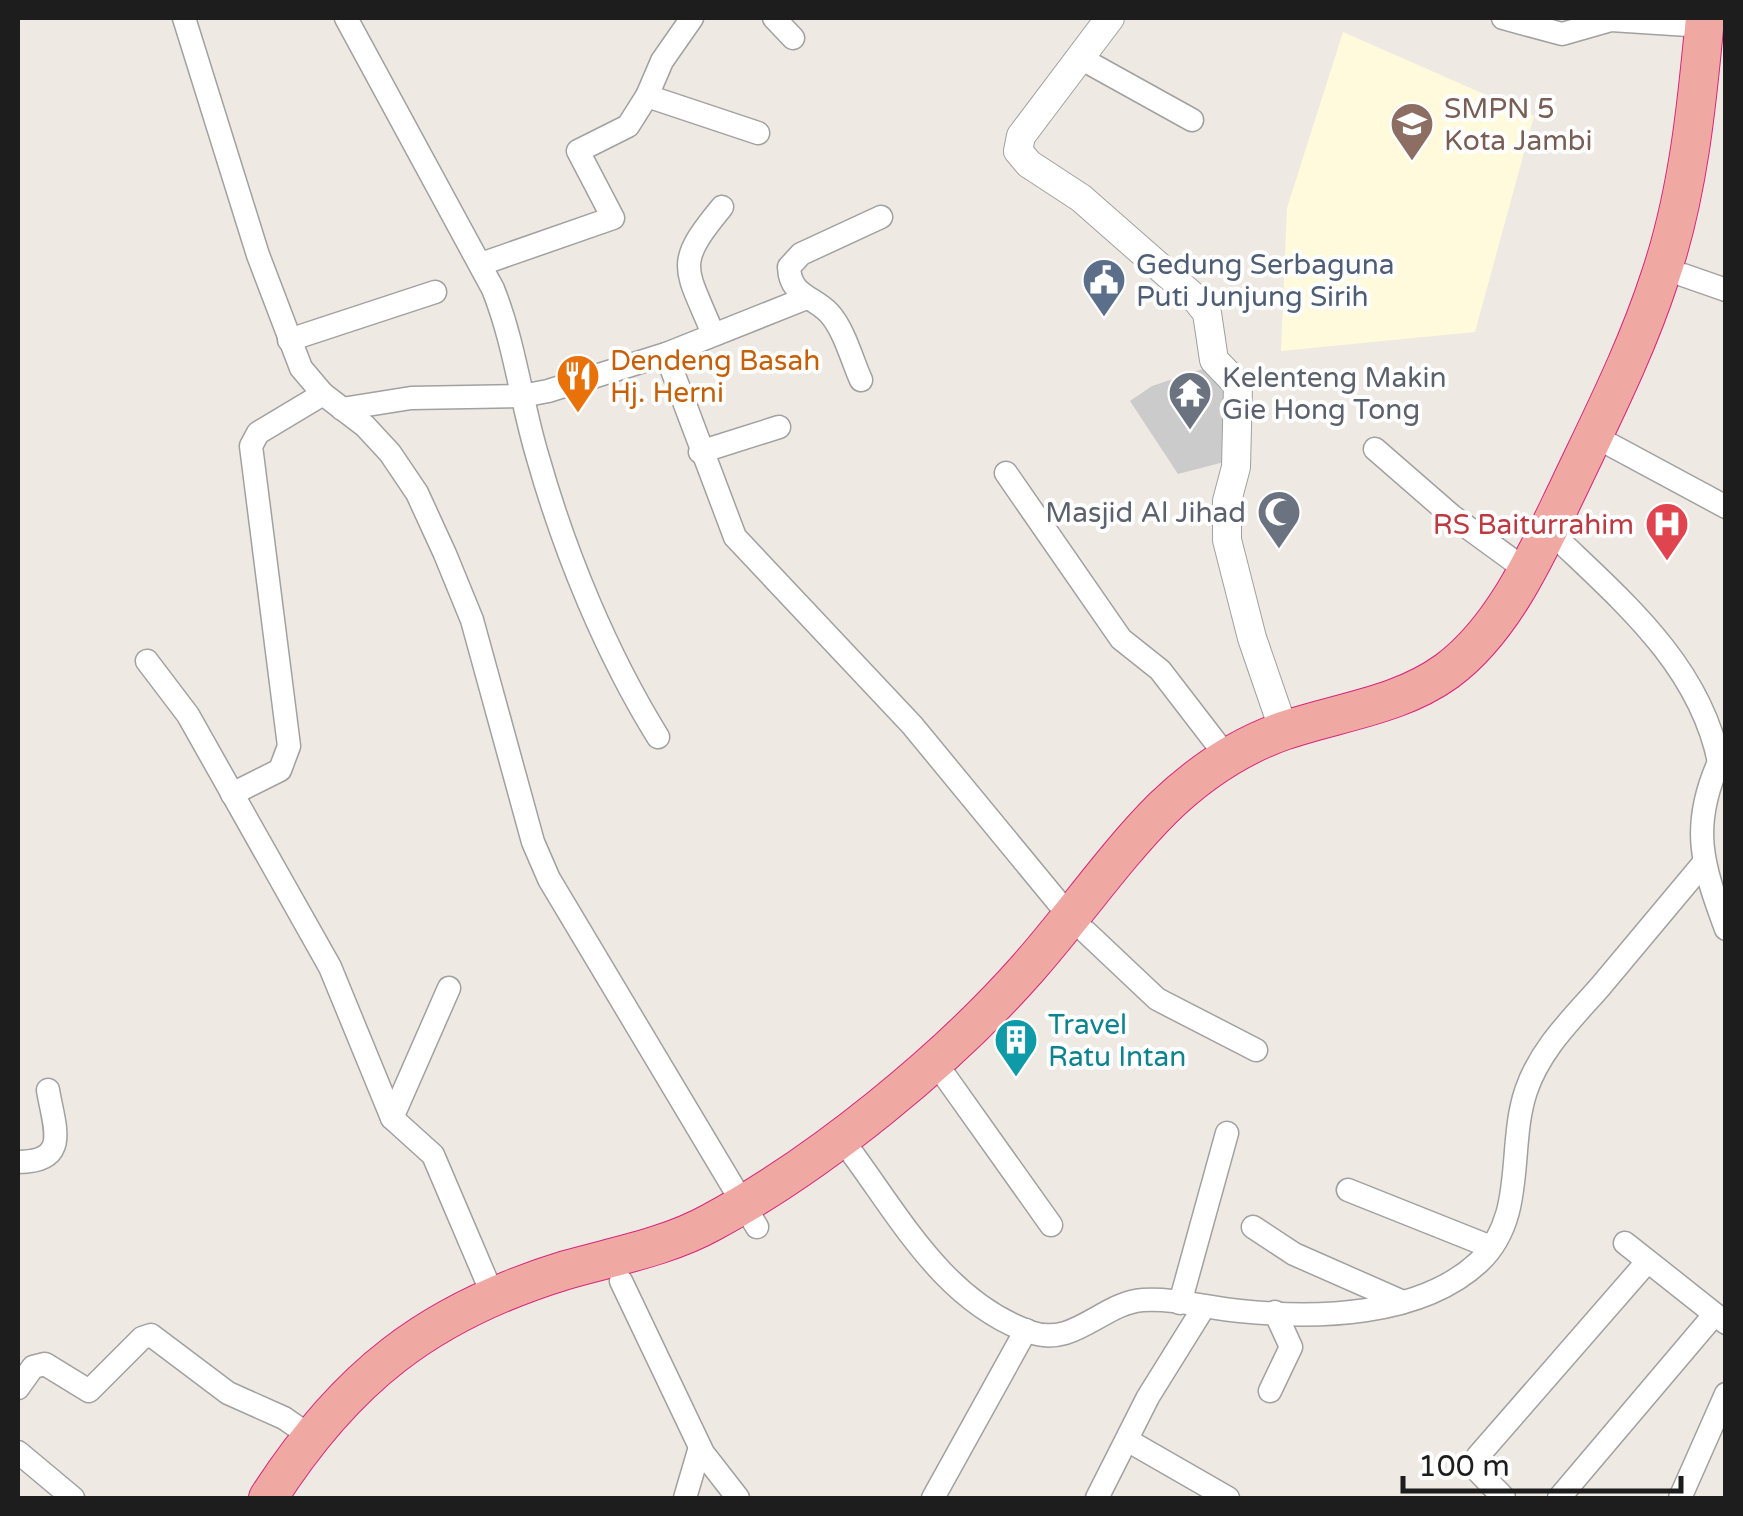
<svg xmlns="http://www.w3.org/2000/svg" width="1743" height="1516" viewBox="0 0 1743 1516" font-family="'Varela Round',sans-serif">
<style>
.education{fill:#fffadc}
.religious{fill:#cbcbcb}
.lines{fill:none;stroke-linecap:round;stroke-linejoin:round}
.minor-casing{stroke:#a1a1a1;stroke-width:25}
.tertiary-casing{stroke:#a1a1a1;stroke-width:30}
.trunk-casing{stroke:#d8257c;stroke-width:40}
.minor{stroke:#fff;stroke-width:22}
.tertiary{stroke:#fff;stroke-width:28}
.trunk{stroke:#f0a8a2;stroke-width:38}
.labels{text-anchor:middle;stroke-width:8;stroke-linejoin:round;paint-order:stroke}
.education-label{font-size:28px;fill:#785e54;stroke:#fff;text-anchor:start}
.service-label{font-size:28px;fill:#4e5e75;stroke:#fff;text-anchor:start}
.food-label{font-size:28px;fill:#c56008;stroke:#fff;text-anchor:start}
.worship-label{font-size:28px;fill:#5b616d;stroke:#fff;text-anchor:start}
.health-label{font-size:28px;fill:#be3a42;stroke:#fff;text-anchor:end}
.culture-label{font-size:28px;fill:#0d838f;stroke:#fff;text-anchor:start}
</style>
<rect width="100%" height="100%" fill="#eee9e3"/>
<polygon class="education" points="1343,32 1534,116 1475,332 1281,351 1287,208"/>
<polygon class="religious" points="1209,367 1224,376 1228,461 1178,474 1130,401 1152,386"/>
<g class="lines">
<defs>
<g id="minor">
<polyline points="184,18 258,255 301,368 323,394 365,426 390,453 417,493 445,554 472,620 533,842 549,879 757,1227"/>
<path d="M346 18 493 289C515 344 521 402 538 458 565 553 606 653 658 737"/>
<polyline points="774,18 793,38"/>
<polyline points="1503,18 1562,34 1611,20 1704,26"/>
<polyline points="1082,59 1192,120"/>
<polyline points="647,96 662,61 692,18"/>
<polyline points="481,264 613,218 578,151 628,126 647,96 758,133"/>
<polyline points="1683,275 1726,290"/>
<path d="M713 334C686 267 673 266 722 207"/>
<polyline points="289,340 435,292"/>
<polyline points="666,354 735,537 912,725 1071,918"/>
<path d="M861 380C852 360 844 329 829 313 813 296 790 296 789 267L801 254 881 217"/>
<polyline points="342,409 411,398 522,396 548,391 666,354 804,299"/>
<polyline points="1609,444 1726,507"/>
<polyline points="1375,449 1452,516 1526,570"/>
<polyline points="700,452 779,427"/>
<polyline points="1006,473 1121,639 1160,670 1227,757"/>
<path d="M1561 542C1627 605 1700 668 1719 762L1726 768"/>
<polyline points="147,661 188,715 330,967 392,1118 433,1155 494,1298"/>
<path d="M1719 762C1690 827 1702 864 1726 929"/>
<polyline points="232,794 280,770 289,746 251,446 258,433 323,394"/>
<polyline points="1086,932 1157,999 1256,1050"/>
<polyline points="945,1076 1051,1225"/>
<polyline points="392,1118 449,988"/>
<path d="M852 1153C902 1221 946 1302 1030 1332 1074 1348 1102 1303 1143 1300 1175 1298 1208 1308 1240 1311 1316 1319 1420 1317 1479 1262 1527 1217 1507 1147 1526 1091 1540 1049 1572 1019 1600 987 1634 946 1668 906 1702 865"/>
<path d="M18 1162C71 1162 54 1127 48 1090"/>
<polyline points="1348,1190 1491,1247"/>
<polyline points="1253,1227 1294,1254 1403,1302"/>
<polyline points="1625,1243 1726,1323"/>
<polyline points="621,1281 703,1453 738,1498"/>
<polyline points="1180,1303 1227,1133"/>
<polyline points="18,1388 33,1367 45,1364 89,1391 142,1338 151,1335 228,1393 284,1418 310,1436"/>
<polyline points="1270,1391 1291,1347 1275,1312"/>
<polyline points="1127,1440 1228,1498"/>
<polyline points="18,1452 73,1498"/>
<polyline points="685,1498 700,1447"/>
<polyline points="933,1498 1026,1330"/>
<polyline points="1097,1498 1148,1397 1204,1307"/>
<polyline points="1504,1498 1473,1466 1478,1456 1647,1262"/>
<polyline points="1559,1498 1714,1315"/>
<polyline points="1680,1498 1726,1394"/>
</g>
<polyline id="tertiary" points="1110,18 1021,136 1018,151 1029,164 1081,198 1196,299 1207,313 1214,360 1238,385 1236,467 1227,501 1227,540 1252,638 1284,731"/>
<path id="trunk" d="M268 1498C345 1378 428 1312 566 1270 615 1256 667 1247 712 1222 821 1163 946 1061 1028 968 1074 916 1114 857 1163 808 1197 775 1238 747 1283 731 1338 712 1399 706 1447 671 1504 629 1538 551 1568 489 1601 419 1636 351 1660 277 1688 195 1697 104 1705 18"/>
</defs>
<use href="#minor" class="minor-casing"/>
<use href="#tertiary" class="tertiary-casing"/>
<use href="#trunk" class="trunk-casing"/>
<use href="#minor" class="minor"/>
<use href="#tertiary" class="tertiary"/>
<use href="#trunk" class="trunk"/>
</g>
<defs>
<symbol id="school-pin" viewBox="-11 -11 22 30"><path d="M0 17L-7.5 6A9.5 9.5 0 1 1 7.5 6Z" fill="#8d6e63" stroke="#fff"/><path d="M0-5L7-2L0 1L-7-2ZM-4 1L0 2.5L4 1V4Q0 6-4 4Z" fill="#fff"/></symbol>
<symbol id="civic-pin" viewBox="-11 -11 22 30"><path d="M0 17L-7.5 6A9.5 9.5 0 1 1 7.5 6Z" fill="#5c6f8a" stroke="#fff"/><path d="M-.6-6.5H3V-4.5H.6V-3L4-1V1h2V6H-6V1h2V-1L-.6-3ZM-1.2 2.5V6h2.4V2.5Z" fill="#fff"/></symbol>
<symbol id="restaurant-pin" viewBox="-11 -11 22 30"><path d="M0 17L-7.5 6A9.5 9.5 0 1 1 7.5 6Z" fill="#e8710a" stroke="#fff"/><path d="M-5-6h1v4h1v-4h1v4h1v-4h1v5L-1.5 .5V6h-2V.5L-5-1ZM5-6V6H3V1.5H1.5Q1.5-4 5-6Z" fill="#fff"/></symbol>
<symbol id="temple-pin" viewBox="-11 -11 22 30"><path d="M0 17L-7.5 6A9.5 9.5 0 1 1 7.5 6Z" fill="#6b7280" stroke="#fff"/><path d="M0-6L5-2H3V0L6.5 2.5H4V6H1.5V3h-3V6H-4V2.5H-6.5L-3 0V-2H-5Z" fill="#fff"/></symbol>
<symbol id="mosque-pin" viewBox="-11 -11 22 30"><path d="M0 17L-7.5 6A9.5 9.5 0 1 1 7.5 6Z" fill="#6b7280" stroke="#fff"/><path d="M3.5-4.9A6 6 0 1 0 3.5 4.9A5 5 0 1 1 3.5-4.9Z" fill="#fff"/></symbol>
<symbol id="hospital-pin" viewBox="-11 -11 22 30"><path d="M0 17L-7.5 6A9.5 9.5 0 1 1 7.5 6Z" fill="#e0444e" stroke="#fff"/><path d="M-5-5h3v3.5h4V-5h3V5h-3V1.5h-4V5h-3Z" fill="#fff"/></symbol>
<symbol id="building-pin" viewBox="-11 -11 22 30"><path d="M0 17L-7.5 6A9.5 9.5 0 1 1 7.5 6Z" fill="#0f9aa8" stroke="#fff"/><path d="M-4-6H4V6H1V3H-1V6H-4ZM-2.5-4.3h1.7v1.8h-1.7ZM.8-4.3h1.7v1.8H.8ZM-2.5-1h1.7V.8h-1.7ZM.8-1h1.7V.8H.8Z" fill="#fff"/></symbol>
</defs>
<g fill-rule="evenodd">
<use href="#school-pin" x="1387" y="99" width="50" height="68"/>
<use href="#civic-pin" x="1079" y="255" width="50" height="68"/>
<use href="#restaurant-pin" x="553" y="351" width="50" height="68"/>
<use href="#temple-pin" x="1165" y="368" width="50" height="68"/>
<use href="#mosque-pin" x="1254" y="487" width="50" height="68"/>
<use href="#hospital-pin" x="1642" y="499" width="50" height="68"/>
<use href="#building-pin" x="991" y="1015" width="50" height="68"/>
</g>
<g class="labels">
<g class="education-label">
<text x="1444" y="118">SMPN 5<tspan x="1444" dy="32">Kota Jambi</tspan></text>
</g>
<g class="service-label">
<text x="1136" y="274">Gedung Serbaguna<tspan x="1136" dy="32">Puti Junjung Sirih</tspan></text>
</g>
<g class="food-label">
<text x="610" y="370">Dendeng Basah<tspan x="610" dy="32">Hj. Herni</tspan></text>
</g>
<g class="worship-label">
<text x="1222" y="387">Kelenteng Makin<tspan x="1222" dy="32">Gie Hong Tong</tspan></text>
<text x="1246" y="522" text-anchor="end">Masjid Al Jihad</text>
</g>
<g class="health-label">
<text x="1634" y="534">RS Baiturrahim</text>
</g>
<g class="culture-label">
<text x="1048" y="1034">Travel<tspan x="1048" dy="32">Ratu Intan</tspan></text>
</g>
</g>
<rect width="1743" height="1516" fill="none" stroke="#1d1d1d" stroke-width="40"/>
<path d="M1403 1476v15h278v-15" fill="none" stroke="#1d1d1d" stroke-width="5"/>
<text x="1418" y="1476" font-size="30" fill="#1d1d1d" stroke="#ffffff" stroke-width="8" paint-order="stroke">100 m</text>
</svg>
